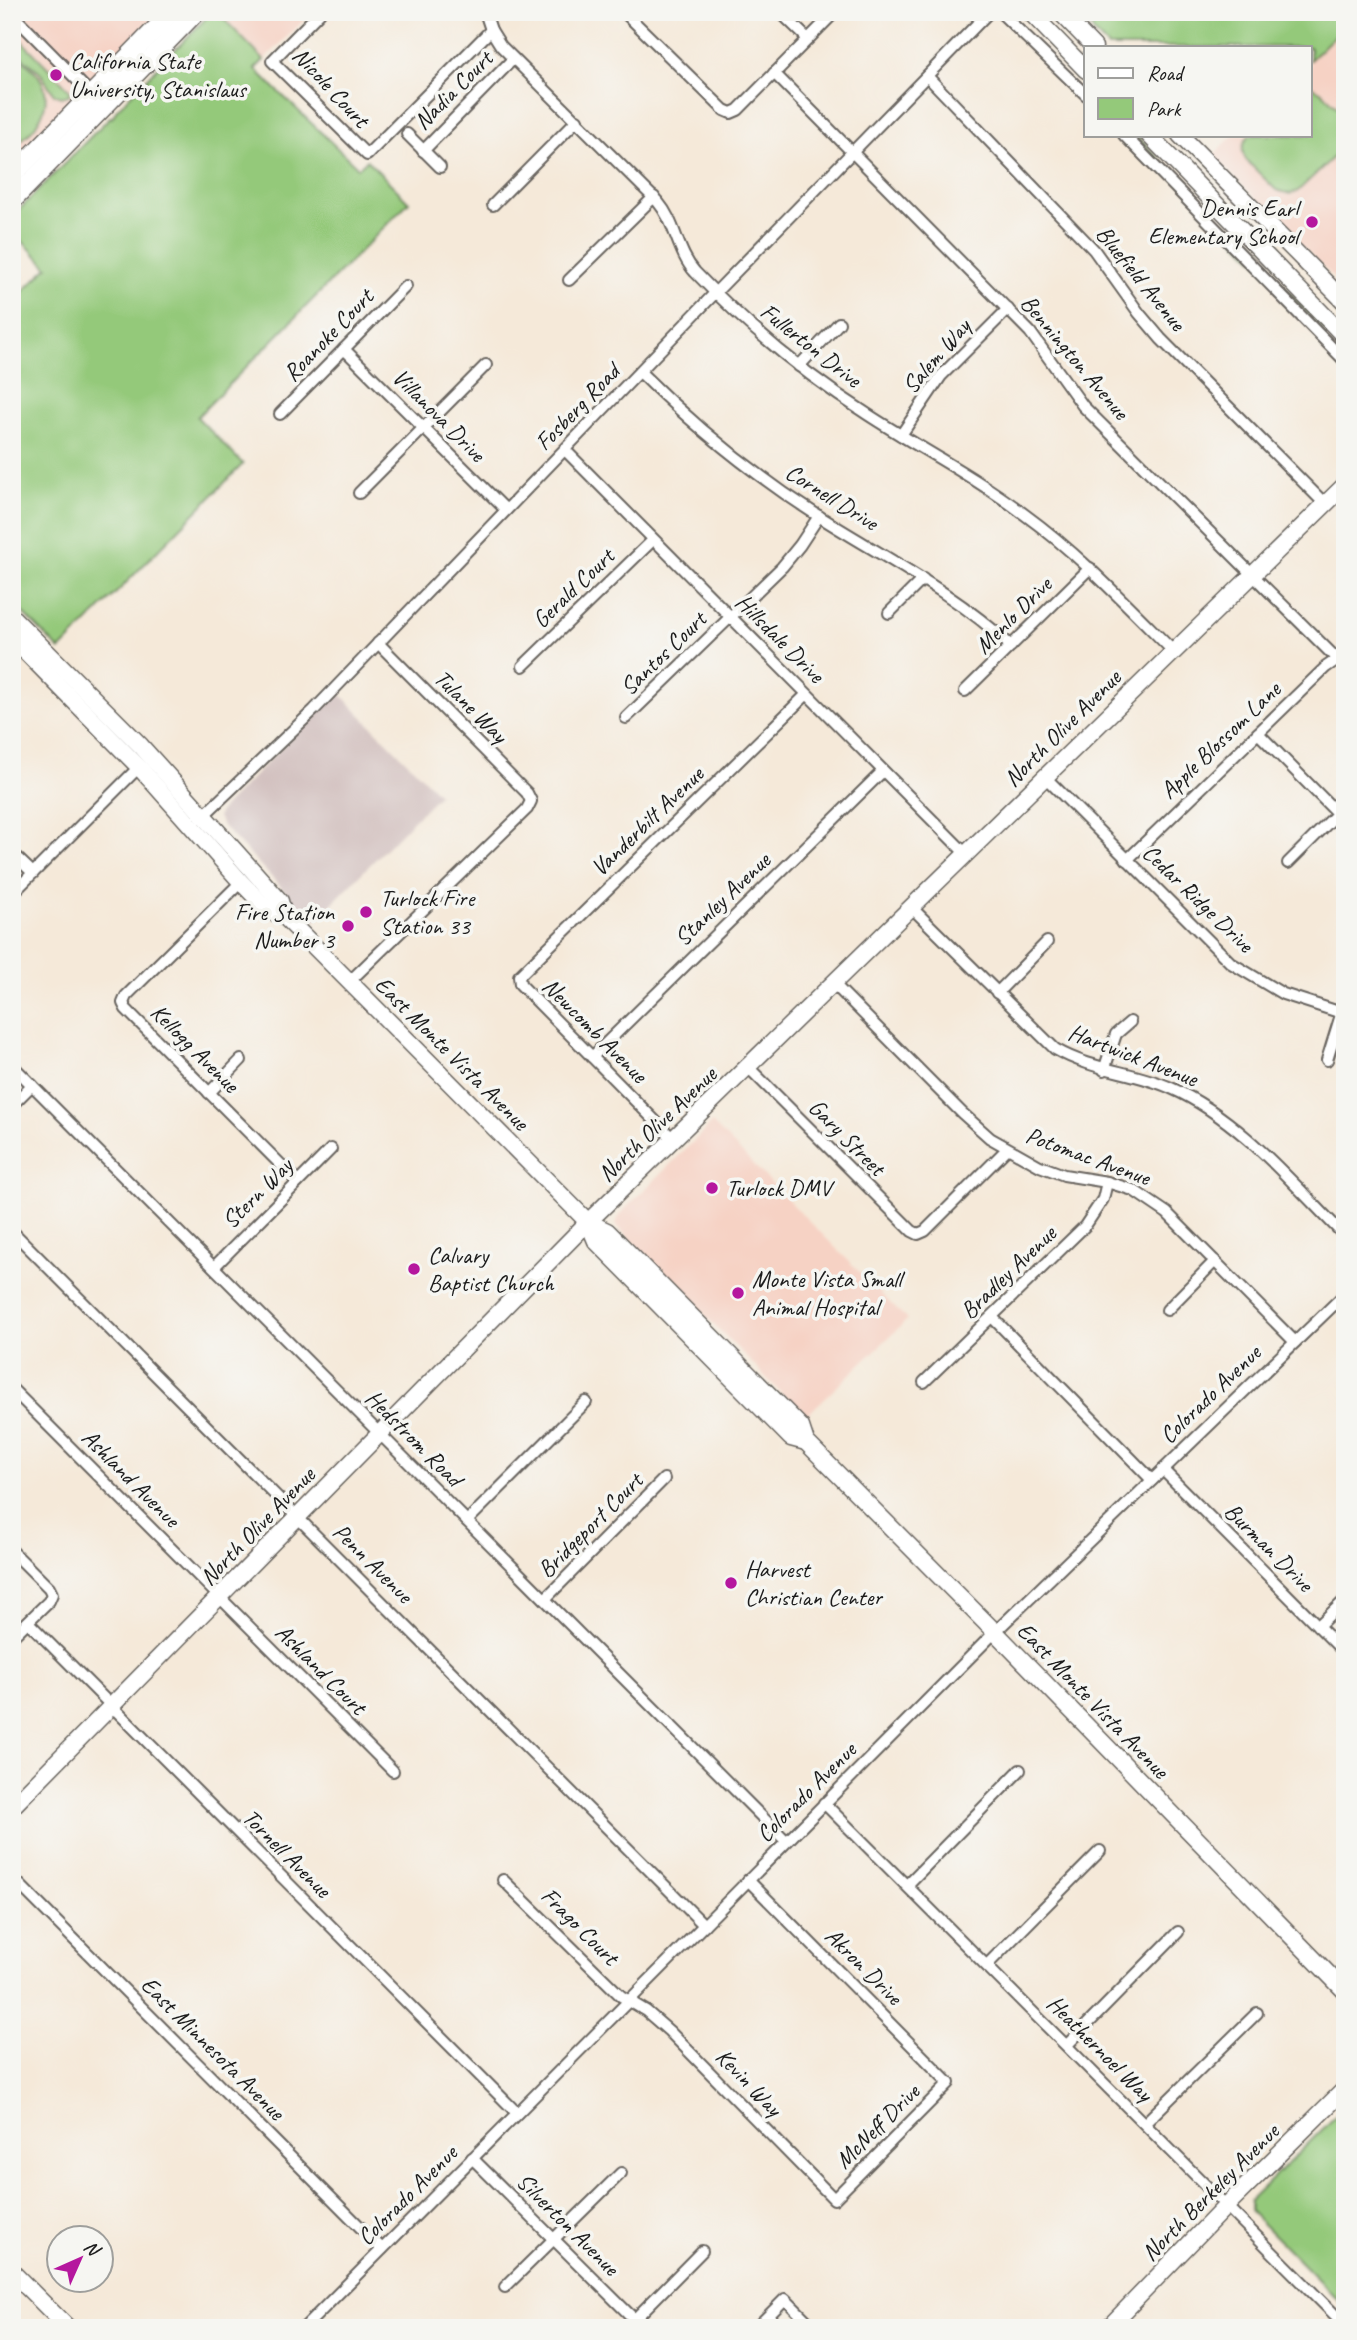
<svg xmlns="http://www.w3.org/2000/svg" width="1357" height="2340" viewBox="0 0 1357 2340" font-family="Caveat,sans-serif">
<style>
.built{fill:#f6d2c4}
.industrial{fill:#d1bfbe}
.green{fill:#94c97a;stroke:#58724b;stroke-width:2}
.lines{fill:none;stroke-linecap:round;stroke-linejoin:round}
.street-casing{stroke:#68645e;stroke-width:14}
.secondary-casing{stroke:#68645e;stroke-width:19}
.primary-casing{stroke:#68645e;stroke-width:21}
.street{stroke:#fff;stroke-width:10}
.secondary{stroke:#fff;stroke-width:16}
.primary{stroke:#fff;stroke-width:18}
.poi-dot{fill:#b5179e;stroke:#f6f6f2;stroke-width:2.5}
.labels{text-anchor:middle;stroke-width:7;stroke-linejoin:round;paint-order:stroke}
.poi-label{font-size:24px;fill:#1c1c1c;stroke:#f6f6f2;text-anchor:start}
.street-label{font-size:24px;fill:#1c1c1c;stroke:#f6f6f2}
</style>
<rect width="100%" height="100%" fill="#f6f6f2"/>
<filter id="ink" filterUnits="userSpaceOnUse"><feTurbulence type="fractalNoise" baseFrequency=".0143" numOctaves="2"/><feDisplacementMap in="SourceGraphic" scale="14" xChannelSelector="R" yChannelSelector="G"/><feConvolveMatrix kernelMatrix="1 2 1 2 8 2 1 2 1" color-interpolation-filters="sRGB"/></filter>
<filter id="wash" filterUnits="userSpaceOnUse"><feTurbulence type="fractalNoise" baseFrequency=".00686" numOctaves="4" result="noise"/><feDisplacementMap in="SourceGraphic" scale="28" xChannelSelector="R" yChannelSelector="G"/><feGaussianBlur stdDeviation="1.57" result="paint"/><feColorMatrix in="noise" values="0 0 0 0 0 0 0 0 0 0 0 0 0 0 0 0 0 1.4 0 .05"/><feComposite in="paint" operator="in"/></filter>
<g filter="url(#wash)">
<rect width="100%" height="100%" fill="#f5e9d9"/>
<g class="built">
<polygon points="12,12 160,12 12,164"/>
<polygon points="217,12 312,12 264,60"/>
<polygon points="1345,26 1345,289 1213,155 1234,135 1310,135 1310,60"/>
<polygon points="712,1123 907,1320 805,1417 616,1225 619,1215"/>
</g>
<polygon class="industrial" points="337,691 439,794 314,922 221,824 218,816 221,810"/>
<g class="green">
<polygon points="212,12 217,12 264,60 255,69 358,168 367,160 409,202 197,417 243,464 60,650 12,602 12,302 48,267 12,231 12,217 110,117 112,118 117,109"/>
<polygon points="1082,12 1345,12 1345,26 1310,60 1310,47 1108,47 1094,33"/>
<polygon points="12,31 70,90 69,95 61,97 54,94 39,71 12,49"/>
<path d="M12 52C21 60 34 67 40 78 56 104 35 134 12 146Z"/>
<path d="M1310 86 1321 91 1345 115V146L1298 191 1290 194 1276 190 1246 160C1240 151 1243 142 1250 135H1310Z"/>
<polygon points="1133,135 1136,135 1345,348 1345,352"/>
<polygon points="1345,2107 1345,2307 1250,2211 1250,2201"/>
</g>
</g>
<g filter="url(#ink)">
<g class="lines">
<defs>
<g id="street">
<polyline points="320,12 272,61 367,155 491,30"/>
<path d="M485 12 491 30 501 46 658 202C676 223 677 252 695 272 747 326 804 374 867 414 919 448 974 476 1024 514 1079 554 1125 603 1173 651"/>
<polyline points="624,12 724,110 731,113 738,110 835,12"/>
<polyline points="780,12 808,39"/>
<polyline points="1000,12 1086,95"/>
<polyline points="12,14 94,97"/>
<polyline points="774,73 1030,332 1083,406 1345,667"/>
<polyline points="927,76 1094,250 1139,313 1161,339 1325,504"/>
<polyline points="407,134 440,167"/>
<polyline points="1124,135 1345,361"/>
<polyline points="423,151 513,59"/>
<polyline points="493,205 577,120"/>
<polyline points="569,280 654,197"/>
<polyline points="344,349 506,510"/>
<polyline points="799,366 839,323"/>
<path d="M640 372C694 426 753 474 817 515 883 557 954 592 1011 646"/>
<polyline points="280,414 406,286"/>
<polyline points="901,435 941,376 1008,309"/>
<polyline points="565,450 966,854"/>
<polyline points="359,493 486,365"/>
<polyline points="889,613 923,579"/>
<polyline points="523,666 653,540"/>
<polyline points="965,691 1090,568"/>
<polyline points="626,718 782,567 800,545 819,516"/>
<polyline points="1258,733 1345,821"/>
<polyline points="1045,777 1231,963 1283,994 1345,1014"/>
<polyline points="201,818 314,710 716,292 989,12"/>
<polyline points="12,853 33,873"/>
<polyline points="1127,860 1326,667 1345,654"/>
<polyline points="1288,863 1338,813"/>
<polyline points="241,882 126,996 123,1003 126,1009 298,1182"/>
<polyline points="12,894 139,767"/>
<path d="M912 908 1055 1049C1093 1071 1133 1071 1171 1088 1239 1118 1293 1184 1345 1236"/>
<polyline points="349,982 527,809 531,801 527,793 378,643"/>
<polyline points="834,984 962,1113 990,1138 1040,1166 1064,1175 1107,1182 1133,1190 1167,1213 1295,1342"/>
<polyline points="997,993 1047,942"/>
<polyline points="592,1057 883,771"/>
<polyline points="1327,1060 1345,1002"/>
<polyline points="12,1065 786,1841"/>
<polyline points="748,1067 912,1231 918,1234 925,1231 1007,1149"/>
<polyline points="1104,1070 1116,1034 1130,1022"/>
<polyline points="209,1093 241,1060"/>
<polyline points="12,1105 32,1085"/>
<polyline points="674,1140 520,984 519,976 806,695"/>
<polyline points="12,1231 704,1925"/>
<polyline points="214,1267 331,1149"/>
<polyline points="1167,1310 1215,1261"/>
<polyline points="992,1317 1152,1480"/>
<polyline points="924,1382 1085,1226 1103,1199 1107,1182"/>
<polyline points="12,1389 393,1771"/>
<polyline points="1163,1470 1345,1653"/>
<polyline points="467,1521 586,1402"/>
<polyline points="12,1551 49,1588 52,1594 49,1601 12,1637"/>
<polyline points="545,1599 664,1479"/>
<polyline points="28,1622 517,2113"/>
<polyline points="1318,1626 1345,1600"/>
<polyline points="824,1803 1345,2325"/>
<polyline points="12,1877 382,2249"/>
<polyline points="503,1880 621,1996 646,2011 669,2031 834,2199 949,2083 748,1880"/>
<polyline points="907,1885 1020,1770"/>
<polyline points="987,1965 1100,1851"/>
<polyline points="1067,2045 1178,1932"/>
<polyline points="1145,2123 1257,2013"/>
<polyline points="472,2158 634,2319"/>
<polyline points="505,2287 621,2173"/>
<polyline points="304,2328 995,1632 1345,1294"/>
<polyline points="626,2328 702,2251"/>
<polyline points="756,2328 785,2299 814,2328"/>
</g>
<g id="secondary">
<polyline points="1030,12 1086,70"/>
<polyline points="1060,12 1094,47"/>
<polyline points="1149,135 1345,337"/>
<polyline points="1180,135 1345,302"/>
<polyline points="12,617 141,746 280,901 284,916 588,1222 607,1231 801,1427 806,1442 995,1632 1345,1991"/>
<polyline points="12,638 139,767 241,882 269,911 284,916"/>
<polyline points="588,1222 596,1241 791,1438 806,1442"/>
<polyline points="12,1807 588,1222 1345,485"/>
<polyline points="12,2272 68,2328"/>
<polyline points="1108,2328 1227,2205 1345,2089"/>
</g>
<g id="primary">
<polyline points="12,176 172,12"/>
<polyline points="12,201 196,12"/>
</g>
</defs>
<use href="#street" class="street-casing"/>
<use href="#secondary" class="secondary-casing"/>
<use href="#primary" class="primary-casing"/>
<use href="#street" class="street"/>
<use href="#secondary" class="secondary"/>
<use href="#primary" class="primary"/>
</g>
</g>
<g class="poi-dot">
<circle cx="56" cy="75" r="7"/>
<circle cx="1312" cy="222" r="7"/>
<circle cx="366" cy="912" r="7"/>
<circle cx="348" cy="926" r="7"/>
<circle cx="712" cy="1188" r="7"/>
<circle cx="414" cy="1269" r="7"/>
<circle cx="738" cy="1293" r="7"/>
<circle cx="731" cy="1583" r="7"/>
</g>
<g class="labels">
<g class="poi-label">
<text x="70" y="69">California State<tspan x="70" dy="28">University, Stanislaus</tspan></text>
<text x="1298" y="216" text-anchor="end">Dennis Earl<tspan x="1298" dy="28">Elementary School</tspan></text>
<text x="380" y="906">Turlock Fire<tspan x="380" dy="28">Station 33</tspan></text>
<text x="334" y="920" text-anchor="end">Fire Station<tspan x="334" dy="28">Number 3</tspan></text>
<text x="726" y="1196">Turlock DMV</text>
<text x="428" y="1263">Calvary<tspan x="428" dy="28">Baptist Church</tspan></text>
<text x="752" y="1287">Monte Vista Small<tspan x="752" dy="28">Animal Hospital</tspan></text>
<text x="745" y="1577">Harvest<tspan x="745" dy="28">Christian Center</tspan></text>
</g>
<g class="street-label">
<text transform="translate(331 87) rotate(47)" y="8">Nicole Court</text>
<text transform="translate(453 90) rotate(-45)" y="8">Nadia Court</text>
<text transform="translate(1141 278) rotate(51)" y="8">Bluefield Avenue</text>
<text transform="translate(328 335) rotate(-46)" y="8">Roanoke Court</text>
<text transform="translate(811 345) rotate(38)" y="8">Fullerton Drive</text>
<text transform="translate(936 356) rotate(-49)" y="8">Salem Way</text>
<text transform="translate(1075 357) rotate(50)" y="8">Bennington Avenue</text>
<text transform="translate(577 407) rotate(-46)" y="8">Fosberg Road</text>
<text transform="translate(439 415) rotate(45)" y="8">Villanova Drive</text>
<text transform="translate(832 497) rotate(32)" y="8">Cornell Drive</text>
<text transform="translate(573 588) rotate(-44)" y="8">Gerald Court</text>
<text transform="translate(1013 615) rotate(-45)" y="8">Menlo Drive</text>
<text transform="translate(780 638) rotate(45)" y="8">Hillsdale Drive</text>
<text transform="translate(663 653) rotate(-44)" y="8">Santos Court</text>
<text transform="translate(471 706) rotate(45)" y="8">Tulane Way</text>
<text transform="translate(1062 728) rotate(-45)" y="8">North Olive Avenue</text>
<text transform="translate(1220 740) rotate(-44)" y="8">Apple Blossom Lane</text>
<text transform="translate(647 821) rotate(-44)" y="8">Vanderbilt Avenue</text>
<text transform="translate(1198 898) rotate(44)" y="8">Cedar Ridge Drive</text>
<text transform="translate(722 899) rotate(-44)" y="8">Stanley Avenue</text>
<text transform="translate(595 1030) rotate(45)" y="8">Newcomb Avenue</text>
<text transform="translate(195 1048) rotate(45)" y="8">Kellogg Avenue</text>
<text transform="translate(452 1053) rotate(45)" y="8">East Monte Vista Avenue</text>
<text transform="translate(1133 1055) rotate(21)" y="8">Hartwick Avenue</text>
<text transform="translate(657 1124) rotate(-44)" y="8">North Olive Avenue</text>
<text transform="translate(847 1137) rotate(45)" y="8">Gary Street</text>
<text transform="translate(1088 1156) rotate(20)" y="8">Potomac Avenue</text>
<text transform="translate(257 1193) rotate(-45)" y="8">Stern Way</text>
<text transform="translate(1008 1272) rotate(-44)" y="8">Bradley Avenue</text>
<text transform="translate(1210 1394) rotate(-44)" y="8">Colorado Avenue</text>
<text transform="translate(414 1438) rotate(45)" y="8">Hedstrom Road</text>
<text transform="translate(131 1478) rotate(45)" y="8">Ashland Avenue</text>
<text transform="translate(590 1525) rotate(-45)" y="8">Bridgeport Court</text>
<text transform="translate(257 1526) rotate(-46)" y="8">North Olive Avenue</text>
<text transform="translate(1269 1547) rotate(45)" y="8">Burman Drive</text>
<text transform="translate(373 1563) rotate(45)" y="8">Penn Avenue</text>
<text transform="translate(321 1669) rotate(45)" y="8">Ashland Court</text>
<text transform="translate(1093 1700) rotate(46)" y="8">East Monte Vista Avenue</text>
<text transform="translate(806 1792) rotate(-45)" y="8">Colorado Avenue</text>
<text transform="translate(287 1853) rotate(45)" y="8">Tornell Avenue</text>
<text transform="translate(580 1926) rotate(45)" y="8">Frago Court</text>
<text transform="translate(864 1966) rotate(45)" y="8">Akron Drive</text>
<text transform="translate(213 2048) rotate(45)" y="8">East Minnesota Avenue</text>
<text transform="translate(1100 2048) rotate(45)" y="8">Heathernoel Way</text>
<text transform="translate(749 2082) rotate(46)" y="8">Kevin Way</text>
<text transform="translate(877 2126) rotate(-45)" y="8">McNeff Drive</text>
<text transform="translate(1210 2192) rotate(-45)" y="8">North Berkeley Avenue</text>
<text transform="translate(407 2195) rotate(-45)" y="8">Colorado Avenue</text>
<text transform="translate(568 2224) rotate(45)" y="8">Silverton Avenue</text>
</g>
</g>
<rect width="1357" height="2340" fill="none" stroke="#f6f6f2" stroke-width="42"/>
<rect x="1084" y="46" width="228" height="91" fill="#f6f6f2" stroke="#9f9f9c" stroke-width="2"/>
<rect x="1098" y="68" width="35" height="10" fill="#ffffff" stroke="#9f9f9c" stroke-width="2"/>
<text x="1147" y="80" font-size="21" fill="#1c1c1c">Road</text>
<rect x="1098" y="98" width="35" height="21" fill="#94c97a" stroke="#9f9f9c" stroke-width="2"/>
<text x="1147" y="116" font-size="21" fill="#1c1c1c">Park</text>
<g transform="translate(80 2259) rotate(45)"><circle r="33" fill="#f6f6f2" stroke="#9f9f9c" stroke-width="2"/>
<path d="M0-5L12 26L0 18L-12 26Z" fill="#b5179e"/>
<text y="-10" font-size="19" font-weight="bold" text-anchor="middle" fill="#1c1c1c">N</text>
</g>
</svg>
